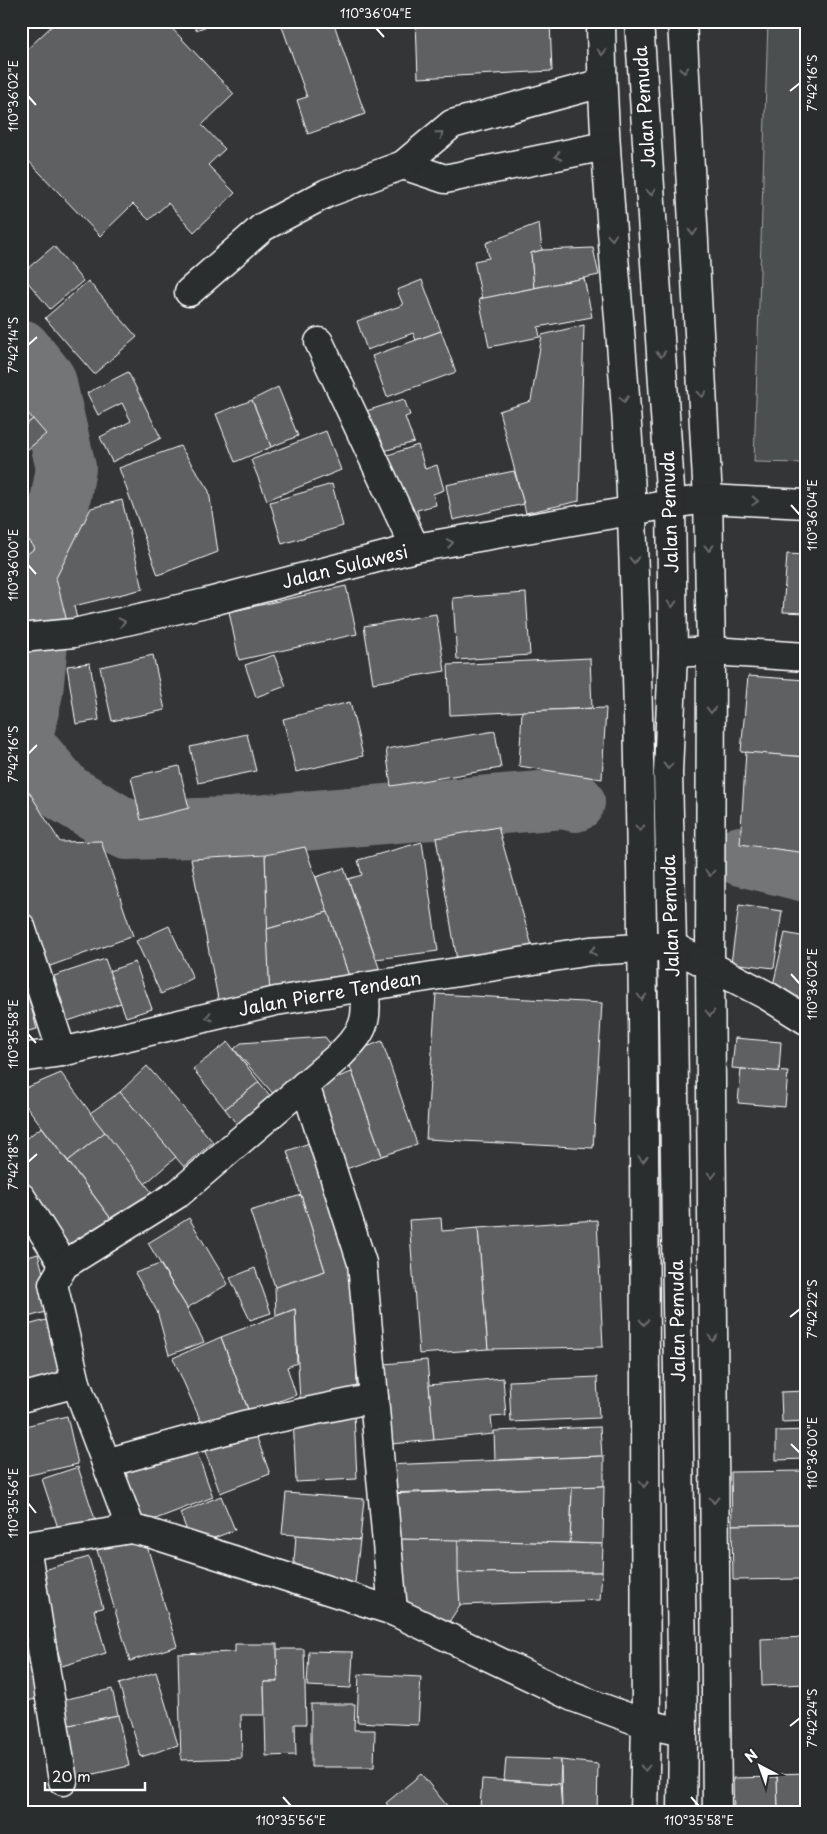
<svg xmlns="http://www.w3.org/2000/svg" width="827" height="1834" viewBox="0 0 827 1834" font-family="'Playpen Sans',sans-serif">
<style>
.green{fill:#4c4f50;stroke:#a6a7a8}
.lines{fill:none;stroke-linecap:round;stroke-linejoin:round}
.river{stroke:#737576;stroke-width:60}
.building{fill:#5f6162;stroke:#fff}
.minor-casing{stroke:#fff;stroke-width:31}
.major-casing{stroke:#fff;stroke-width:31}
.minor{stroke:#2a2d2e;stroke-width:28}
.major{stroke:#2a2d2e;stroke-width:28}
.oneway{stroke:#6a6c6d}
.ticks{fill:none;stroke:#fff;stroke-width:2}
.labels{text-anchor:middle;stroke-width:4;stroke-linejoin:round;paint-order:stroke}
.street-label{font-size:18px;fill:#fff;stroke:#2a2d2e}
.neatline{fill:none;stroke:#fff;stroke-width:2}
.ticks-label{font-size:12px;text-anchor:middle;fill:#fff}
</style>
<rect width="100%" height="100%" fill="#333536"/>
<filter id="ink" filterUnits="userSpaceOnUse"><feTurbulence type="fractalNoise" baseFrequency=".02" numOctaves="2"/><feDisplacementMap in="SourceGraphic" scale="10" xChannelSelector="R" yChannelSelector="G"/><feConvolveMatrix kernelMatrix="1 2 1 2 8 2 1 2 1" color-interpolation-filters="sRGB"/></filter>
<g filter="url(#ink)">
<polygon class="green" points="768,21 806,21 806,463 754,462"/>
<g class="lines">
<g class="river">
<polyline points="21,349 46,380 66,468 42,604 33,692 22,742 65,793 127,830 232,827 563,799 575,802"/>
<polyline points="741,856 806,872"/>
</g>
</g>
<g class="building">
<polygon points="21,21 34,21 21,33"/>
<polygon points="57,21 165,21 234,94 202,125 225,149 208,165 235,193 194,232 168,203 149,220 133,204 100,236 21,153 21,55"/>
<polygon points="192,21 221,21 196,30"/>
<polygon points="280,21 333,21 365,114 308,134 297,100 307,97"/>
<polygon points="416,21 550,21 552,71 418,78"/>
<polygon points="539,223 542,250 531,253 534,288 482,299 474,261 489,258 486,243"/>
<polygon points="21,243 28,249 21,255"/>
<polygon points="54,246 83,281 50,309 21,274"/>
<polygon points="593,248 599,275 534,288 531,253 542,250"/>
<polygon points="584,278 592,317 538,327 540,337 489,347 479,299"/>
<polygon points="422,280 441,331 416,340 413,333 367,350 357,321 403,305 397,290"/>
<polygon points="88,281 137,337 94,374 45,318"/>
<polygon points="584,325 579,501 526,513 499,411 531,401 542,335"/>
<polygon points="441,331 456,372 387,397 372,356"/>
<polygon points="128,372 161,438 112,462 100,437 131,421 122,403 98,415 87,393"/>
<polygon points="278,387 298,436 271,447 252,400"/>
<polygon points="404,399 410,415 405,417 414,442 384,451 376,429 364,434 357,414"/>
<polygon points="252,400 271,447 235,462 216,414"/>
<polygon points="21,405 33,419 21,429"/>
<polygon points="33,419 46,434 21,455 21,429"/>
<polygon points="326,431 341,470 267,500 251,460"/>
<polygon points="418,445 425,469 437,465 444,490 433,494 436,505 417,510 419,518 405,522 376,459"/>
<polygon points="180,446 209,491 218,552 158,575 119,468"/>
<polygon points="514,471 524,504 453,520 446,485"/>
<polygon points="332,484 343,526 282,544 270,502"/>
<polygon points="122,500 143,589 74,606 77,619 67,622 56,578 91,508"/>
<polygon points="21,530 35,548 21,559"/>
<polygon points="787,554 806,555 806,613 783,612"/>
<polygon points="346,586 357,634 239,660 229,612"/>
<polygon points="526,593 530,655 457,660 453,598"/>
<polygon points="436,614 445,671 373,683 364,626"/>
<polygon points="153,655 165,710 112,721 100,667"/>
<polygon points="274,655 286,686 256,697 245,665"/>
<polygon points="590,658 592,708 450,715 448,665"/>
<polygon points="90,663 99,720 76,724 67,666"/>
<polygon points="748,676 806,680 806,757 741,752"/>
<polygon points="350,702 363,756 296,772 283,719"/>
<polygon points="606,708 602,779 519,766 522,711"/>
<polygon points="495,731 501,768 391,786 386,749"/>
<polygon points="247,734 256,771 198,783 190,747"/>
<polygon points="746,752 806,757 806,853 740,844"/>
<polygon points="179,766 189,808 141,820 131,777"/>
<polygon points="21,779 60,842 101,841 133,936 39,970 21,919"/>
<polygon points="498,827 534,953 458,966 436,838"/>
<polygon points="422,842 438,951 376,959 348,879 362,875 358,860"/>
<polygon points="305,847 328,912 267,929 265,855"/>
<polygon points="265,855 270,999 219,1004 191,859"/>
<polygon points="344,868 382,976 352,986 316,877"/>
<polygon points="739,905 782,911 774,968 731,963"/>
<polygon points="328,912 352,986 270,999 267,929"/>
<polygon points="169,926 193,978 161,994 136,941"/>
<polygon points="785,933 806,937 806,1002 771,994"/>
<polygon points="105,959 121,1003 68,1021 54,976"/>
<polygon points="135,962 152,1009 126,1017 109,971"/>
<polygon points="21,968 37,1029 24,1032 29,1051 21,1053"/>
<polygon points="436,994 602,1003 593,1148 426,1139"/>
<polygon points="325,1037 333,1047 276,1097 234,1049 241,1043"/>
<polygon points="735,1038 781,1042 779,1072 732,1068"/>
<polygon points="382,1041 417,1144 382,1156 346,1055"/>
<polygon points="228,1042 259,1082 225,1109 193,1069"/>
<polygon points="147,1066 213,1142 184,1167 120,1092"/>
<polygon points="741,1069 788,1072 785,1107 738,1103"/>
<polygon points="352,1072 382,1156 346,1169 316,1085"/>
<polygon points="61,1073 105,1132 68,1161 21,1099 21,1090"/>
<polygon points="259,1082 276,1103 241,1130 225,1109"/>
<polygon points="120,1092 176,1157 145,1184 90,1113"/>
<polygon points="42,1127 118,1228 64,1262 21,1194 21,1142"/>
<polygon points="105,1132 157,1199 118,1228 68,1161"/>
<polygon points="312,1142 354,1261 357,1389 300,1401 295,1309 276,1316 275,1287 325,1271 287,1151"/>
<polygon points="301,1195 325,1271 275,1287 250,1211"/>
<polygon points="189,1218 228,1284 187,1308 148,1243"/>
<polygon points="441,1218 442,1231 478,1228 488,1349 419,1354 409,1220"/>
<polygon points="597,1220 603,1347 488,1349 478,1228"/>
<polygon points="38,1254 53,1310 21,1319 21,1259"/>
<polygon points="160,1264 187,1308 204,1342 169,1355 157,1311 135,1273"/>
<polygon points="255,1268 271,1313 250,1320 230,1278"/>
<polygon points="295,1309 297,1363 287,1367 296,1395 249,1412 221,1337"/>
<polygon points="53,1318 69,1382 21,1394 21,1327"/>
<polygon points="221,1337 251,1418 206,1433 173,1358"/>
<polygon points="427,1360 434,1440 381,1445 374,1365"/>
<polygon points="597,1377 599,1418 511,1422 509,1381"/>
<polygon points="503,1378 506,1416 491,1417 493,1434 434,1440 429,1385"/>
<polygon points="806,1391 806,1421 782,1422 781,1392"/>
<polygon points="354,1413 357,1479 296,1482 293,1416"/>
<polygon points="67,1416 78,1464 21,1477 21,1427"/>
<polygon points="252,1424 270,1474 220,1493 202,1443"/>
<polygon points="600,1427 602,1456 495,1460 494,1431"/>
<polygon points="806,1430 806,1459 776,1460 776,1431"/>
<polygon points="193,1442 213,1497 140,1525 109,1464"/>
<polygon points="604,1456 604,1486 386,1493 385,1465"/>
<polygon points="78,1467 96,1522 60,1534 42,1479"/>
<polygon points="806,1471 806,1524 732,1525 731,1472"/>
<polygon points="604,1486 603,1544 570,1543 572,1487"/>
<polygon points="572,1487 570,1543 393,1539 385,1494"/>
<polygon points="286,1493 364,1499 360,1540 282,1534"/>
<polygon points="221,1496 235,1530 193,1546 180,1513"/>
<polygon points="806,1524 806,1579 733,1580 732,1525"/>
<polygon points="296,1535 360,1540 355,1583 293,1577"/>
<polygon points="144,1536 177,1646 130,1661 97,1550"/>
<polygon points="393,1539 458,1540 460,1605 442,1633 394,1610"/>
<polygon points="458,1540 603,1544 602,1572 458,1573"/>
<polygon points="89,1557 103,1608 94,1610 106,1653 62,1666 36,1572"/>
<polygon points="602,1572 600,1600 460,1605 458,1573"/>
<polygon points="21,1581 42,1698 21,1702"/>
<polygon points="806,1637 806,1684 762,1686 761,1639"/>
<polygon points="235,1644 277,1644 278,1682 264,1682 265,1715 241,1715 242,1758 181,1760 178,1654 235,1652"/>
<polygon points="277,1649 304,1649 306,1724 295,1724 296,1755 266,1756 264,1682 278,1682"/>
<polygon points="309,1651 353,1652 351,1688 307,1686"/>
<polygon points="156,1672 178,1745 141,1757 119,1684"/>
<polygon points="359,1674 421,1677 418,1725 357,1722"/>
<polygon points="112,1689 118,1715 65,1726 58,1701"/>
<polygon points="311,1704 355,1704 354,1730 375,1730 374,1767 311,1767"/>
<polygon points="118,1715 129,1766 76,1778 65,1726"/>
<polygon points="506,1758 561,1760 560,1784 504,1780"/>
<polygon points="561,1760 598,1764 597,1813 562,1813"/>
<polygon points="806,1773 806,1813 778,1813 777,1774"/>
<polygon points="421,1774 453,1813 394,1813 386,1803"/>
<polygon points="777,1777 778,1813 734,1813 733,1778"/>
<polygon points="482,1779 560,1784 562,1809 480,1808"/>
<polygon points="480,1808 562,1809 562,1813 479,1813"/>
</g>
<g class="lines">
<defs>
<g id="minor">
<path d="M601 21C603 187 626 351 632 517 647 919 644 1321 646 1724L644 1813"/>
<polyline points="682,21 708,499 711,651 710,964 717,1813"/>
<polyline points="403,165 445,179 605,146"/>
<polyline points="189,292 263,227 327,193 403,165 452,124 602,83"/>
<polyline points="319,342 415,548"/>
<polyline points="21,638 74,633 205,603 415,548 671,504 708,499 806,504"/>
<polyline points="673,653 711,651 806,657"/>
<polyline points="21,927 62,1052"/>
<polyline points="21,1058 62,1052 276,1001 590,951 672,946 766,995 806,1020"/>
<polyline points="305,1085 362,1263 393,1611"/>
<polyline points="21,1197 64,1265"/>
<polyline points="21,1398 76,1383"/>
<polyline points="106,1463 244,1425 374,1398"/>
<path d="M131 1529 76 1383 53 1284 64 1265 179 1193 340 1055C364 1031 369 1021 364 987"/>
<polyline points="26,1546 63,1781"/>
<polyline points="21,1547 131,1529 149,1533 393,1611 573,1697 646,1724 683,1732"/>
</g>
<polyline id="major" points="639,21 671,504 673,653 668,773 672,946 683,1732 682,1813"/>
</defs>
<use href="#minor" class="minor-casing"/>
<use href="#major" class="major-casing"/>
<use href="#minor" class="minor"/>
<use href="#major" class="major"/>
</g>
<defs><path id="oneway-chevron" d="M-2-3.5L2.5 0L-2 3.5" fill="none" stroke-width="1.6" stroke-linecap="round" stroke-linejoin="round" transform="scale(1.25)"/></defs>
<g class="oneway">
<use href="#oneway-chevron" transform="translate(602 52) rotate(90)"/>
<use href="#oneway-chevron" transform="translate(684 70) rotate(87)"/>
<use href="#oneway-chevron" transform="translate(440 134) rotate(-41)"/>
<use href="#oneway-chevron" transform="translate(558 156) rotate(168)"/>
<use href="#oneway-chevron" transform="translate(651 192) rotate(86)"/>
<use href="#oneway-chevron" transform="translate(693 232) rotate(87)"/>
<use href="#oneway-chevron" transform="translate(612 237) rotate(86)"/>
<use href="#oneway-chevron" transform="translate(661 354) rotate(86)"/>
<use href="#oneway-chevron" transform="translate(702 394) rotate(87)"/>
<use href="#oneway-chevron" transform="translate(624 399) rotate(86)"/>
<use href="#oneway-chevron" transform="translate(755 501) rotate(3)"/>
<use href="#oneway-chevron" transform="translate(450 543) rotate(-10)"/>
<use href="#oneway-chevron" transform="translate(709 548) rotate(89)"/>
<use href="#oneway-chevron" transform="translate(634 560) rotate(88)"/>
<use href="#oneway-chevron" transform="translate(672 604) rotate(89)"/>
<use href="#oneway-chevron" transform="translate(122 622) rotate(-13)"/>
<use href="#oneway-chevron" transform="translate(711 710) rotate(90)"/>
<use href="#oneway-chevron" transform="translate(668 766) rotate(92)"/>
<use href="#oneway-chevron" transform="translate(640 828) rotate(89)"/>
<use href="#oneway-chevron" transform="translate(710 873) rotate(90)"/>
<use href="#oneway-chevron" transform="translate(593 951) rotate(174)"/>
<use href="#oneway-chevron" transform="translate(642 997) rotate(90)"/>
<use href="#oneway-chevron" transform="translate(710 1013) rotate(90)"/>
<use href="#oneway-chevron" transform="translate(209 1017) rotate(167)"/>
<use href="#oneway-chevron" transform="translate(643 1159) rotate(90)"/>
<use href="#oneway-chevron" transform="translate(712 1175) rotate(90)"/>
<use href="#oneway-chevron" transform="translate(644 1322) rotate(90)"/>
<use href="#oneway-chevron" transform="translate(713 1338) rotate(90)"/>
<use href="#oneway-chevron" transform="translate(644 1484) rotate(90)"/>
<use href="#oneway-chevron" transform="translate(714 1500) rotate(90)"/>
<use href="#oneway-chevron" transform="translate(645 1768) rotate(91)"/>
</g>
</g>
<path class="ticks" d="M376 28 384 37M790 91 800 83M28 96 36 105M28 345 37 337M791 505 800 515M28 565 36 574M28 754 37 745M791 974 800 984M28 1034 36 1043M28 1162 37 1154M790 1317 800 1309M791 1444 800 1453M28 1503 36 1513M790 1726 800 1718M283 1797 291 1806M691 1797 699 1806"/>
<g class="labels">
<g class="street-label">
<text transform="translate(645 107) rotate(-94)" y="6">Jalan Pemuda</text>
<text transform="translate(670 512) rotate(-92)" y="6">Jalan Pemuda</text>
<text transform="translate(345 567) rotate(-14)" y="6">Jalan Sulawesi</text>
<text transform="translate(671 916) rotate(-92)" y="6">Jalan Pemuda</text>
<text transform="translate(330 994) rotate(-10)" y="6">Jalan Pierre Tendean</text>
<text transform="translate(678 1321) rotate(-91)" y="6">Jalan Pemuda</text>
</g>
</g>
<rect width="827" height="1834" fill="none" stroke="#2a2d2e" stroke-width="55"/>
<g transform="translate(760 1766) rotate(319)" stroke="#2a2d2e" stroke-width="4" paint-order="stroke">
<path d="M0-4L9 19L0 12L-9 19Z" fill="#ffffff"/>
<text y="-8" font-size="14" font-weight="bold" text-anchor="middle" fill="#ffffff">N</text>
</g>
<path d="M45 1782v8h100v-8" fill="none" stroke="#ffffff" stroke-width="2.5"/>
<text x="52" y="1782" font-size="15" fill="#ffffff" stroke="#2a2d2e" stroke-width="4" paint-order="stroke">20 m</text>
<rect x="28" y="28" width="772" height="1778" class="neatline"/>
<g class="ticks-label">
<text x="376" y="18">110°36'04"E</text>
<text transform="translate(813 83) rotate(-90)" y="4">7°42'16"S</text>
<text transform="translate(14 96) rotate(-90)" y="4">110°36'02"E</text>
<text transform="translate(14 345) rotate(-90)" y="4">7°42'14"S</text>
<text transform="translate(813 515) rotate(-90)" y="4">110°36'04"E</text>
<text transform="translate(14 565) rotate(-90)" y="4">110°36'00"E</text>
<text transform="translate(14 754) rotate(-90)" y="4">7°42'16"S</text>
<text transform="translate(813 984) rotate(-90)" y="4">110°36'02"E</text>
<text transform="translate(14 1034) rotate(-90)" y="4">110°35'58"E</text>
<text transform="translate(14 1162) rotate(-90)" y="4">7°42'18"S</text>
<text transform="translate(813 1309) rotate(-90)" y="4">7°42'22"S</text>
<text transform="translate(813 1453) rotate(-90)" y="4">110°36'00"E</text>
<text transform="translate(14 1503) rotate(-90)" y="4">110°35'56"E</text>
<text transform="translate(813 1718) rotate(-90)" y="4">7°42'24"S</text>
<text x="291" y="1825">110°35'56"E</text>
<text x="699" y="1825">110°35'58"E</text>
</g>
</svg>
